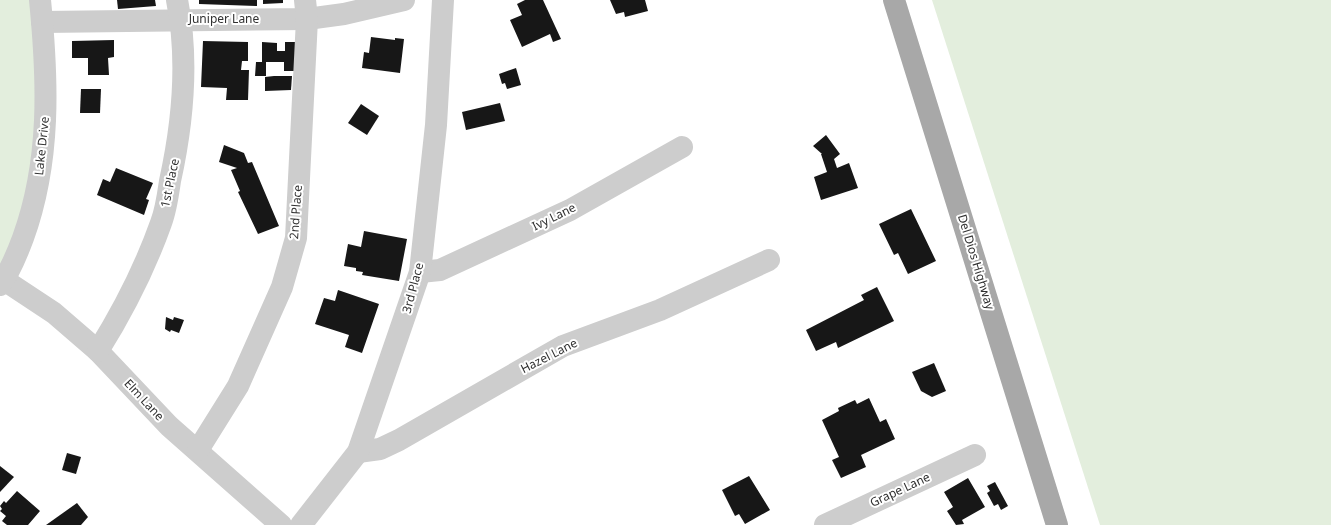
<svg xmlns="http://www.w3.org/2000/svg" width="1331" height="525" viewBox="0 0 1331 525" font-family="'Noto Sans',sans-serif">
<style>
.grass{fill:#e3eedd}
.building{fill:#171717}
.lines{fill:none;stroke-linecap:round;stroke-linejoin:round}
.minor{stroke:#cdcdcd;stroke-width:22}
.major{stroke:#a8a8a8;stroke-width:22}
.labels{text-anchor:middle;stroke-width:4;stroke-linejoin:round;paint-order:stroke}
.street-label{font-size:12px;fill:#303030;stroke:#fff}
</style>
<rect width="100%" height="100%" fill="#fff"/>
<g class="grass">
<polygon points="0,0 40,0 43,160 0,269"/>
<polygon points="932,0 1331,0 1331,525 1100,525"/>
</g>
<g class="building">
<polygon points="117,0 155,0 156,6 118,9"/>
<polygon points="199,0 257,0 257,6 199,4"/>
<polygon points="263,0 283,0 283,3 263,4"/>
<polygon points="525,0 543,0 561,39 553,42 550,34 522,47 510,20 522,15 517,4"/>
<polygon points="610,0 645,0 648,11 625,17 624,12 616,14"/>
<polygon points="371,37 395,40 395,38 404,39 400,73 362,68 364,52 369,53"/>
<polygon points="114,40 114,57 108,58 109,75 88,75 88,58 72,58 72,41"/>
<polygon points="203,41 248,42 248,61 242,61 241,70 249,70 248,100 226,100 227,88 201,87"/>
<polygon points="262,42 277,43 277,51 285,51 285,42 296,42 295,71 284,71 284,62 266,62 266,76 255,76 256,62 262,62"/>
<polygon points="516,68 521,85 507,89 505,83 502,84 499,74"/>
<polygon points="274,76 292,76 291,90 265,91 265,77"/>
<polygon points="81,89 101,89 100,113 80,113"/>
<polygon points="500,103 505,121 466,130 462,112"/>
<polygon points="361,104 379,116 367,135 348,123"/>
<polygon points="826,135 840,154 834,159 837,168 849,163 858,188 821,200 814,177 827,172 821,154 822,154 813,146"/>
<polygon points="224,145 244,153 248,163 252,162 279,226 258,234 238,192 240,191 231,170 237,168 219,162"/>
<polygon points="116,168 153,183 146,199 149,200 144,215 97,195 103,179 110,182"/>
<polygon points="911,209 936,261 908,274 898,253 894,255 879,224"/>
<polygon points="364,231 407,239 399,281 362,275 363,272 356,271 356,268 344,266 348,244 361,247"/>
<polygon points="877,287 894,321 838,348 836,342 816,351 806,330 864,300 861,295"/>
<polygon points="338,290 379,304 362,353 345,347 349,335 315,324 324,298 335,301"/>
<polygon points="166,317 173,320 174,317 184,320 179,333 171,330 170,332 165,329"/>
<polygon points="934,363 946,391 932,397 921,391 912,372"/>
<polygon points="869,398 880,422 886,419 895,439 861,455 866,467 841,478 832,460 839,457 822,420 839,411 838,408 855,400 857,404"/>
<polygon points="67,453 81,457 76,474 62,470"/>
<polygon points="0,466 14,477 0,492"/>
<polygon points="749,476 770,510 745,524 739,514 735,516 722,490"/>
<polygon points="968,478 985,507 962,520 964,524 956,525 947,511 953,507 944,492"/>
<polygon points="995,482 1008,506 1001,510 998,504 994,506 987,493 990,491 987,486"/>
<polygon points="17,491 40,511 28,525 7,525 2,521 6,516 0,511 2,509 0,506 4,501 6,503"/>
<polygon points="77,503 88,517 81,525 46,525"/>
</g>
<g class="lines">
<g class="minor">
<polyline points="42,22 307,19 344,14 404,0"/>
<polyline points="420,272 440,270 570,210 682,147"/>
<polyline points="4,280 54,313 98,351 169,426 281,525"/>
<path d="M0 285C10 272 17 254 23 238 51 161 48 81 40 0"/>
<path d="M98 351C123 311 145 268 161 223 166 210 168 195 170 181 183 122 189 60 177 0"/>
<polyline points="198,450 238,386 282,287 296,238 307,19 305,0"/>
<polyline points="358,452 380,449 399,440 563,346 660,310 769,260"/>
<polyline points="301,525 358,452 420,272 436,125 443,0"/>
<polyline points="825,525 975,455"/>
</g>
<polyline class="major" points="894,0 1057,525"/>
</g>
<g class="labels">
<g class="street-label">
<text x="224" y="23">Juniper Lane</text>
<text transform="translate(42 146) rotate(-84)" y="4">Lake Drive</text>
<text transform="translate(170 183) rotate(-78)" y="4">1st Place</text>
<text transform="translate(296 212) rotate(-86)" y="4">2nd Place</text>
<text transform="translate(554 217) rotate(-26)" y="4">Ivy Lane</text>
<text transform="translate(976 262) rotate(73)" y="4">Del Dios Highway</text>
<text transform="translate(413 288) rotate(-75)" y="4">3rd Place</text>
<text transform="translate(549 356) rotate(-27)" y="4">Hazel Lane</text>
<text transform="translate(144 400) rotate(47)" y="4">Elm Lane</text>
<text transform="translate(900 490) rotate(-25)" y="4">Grape Lane</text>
</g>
</g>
</svg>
